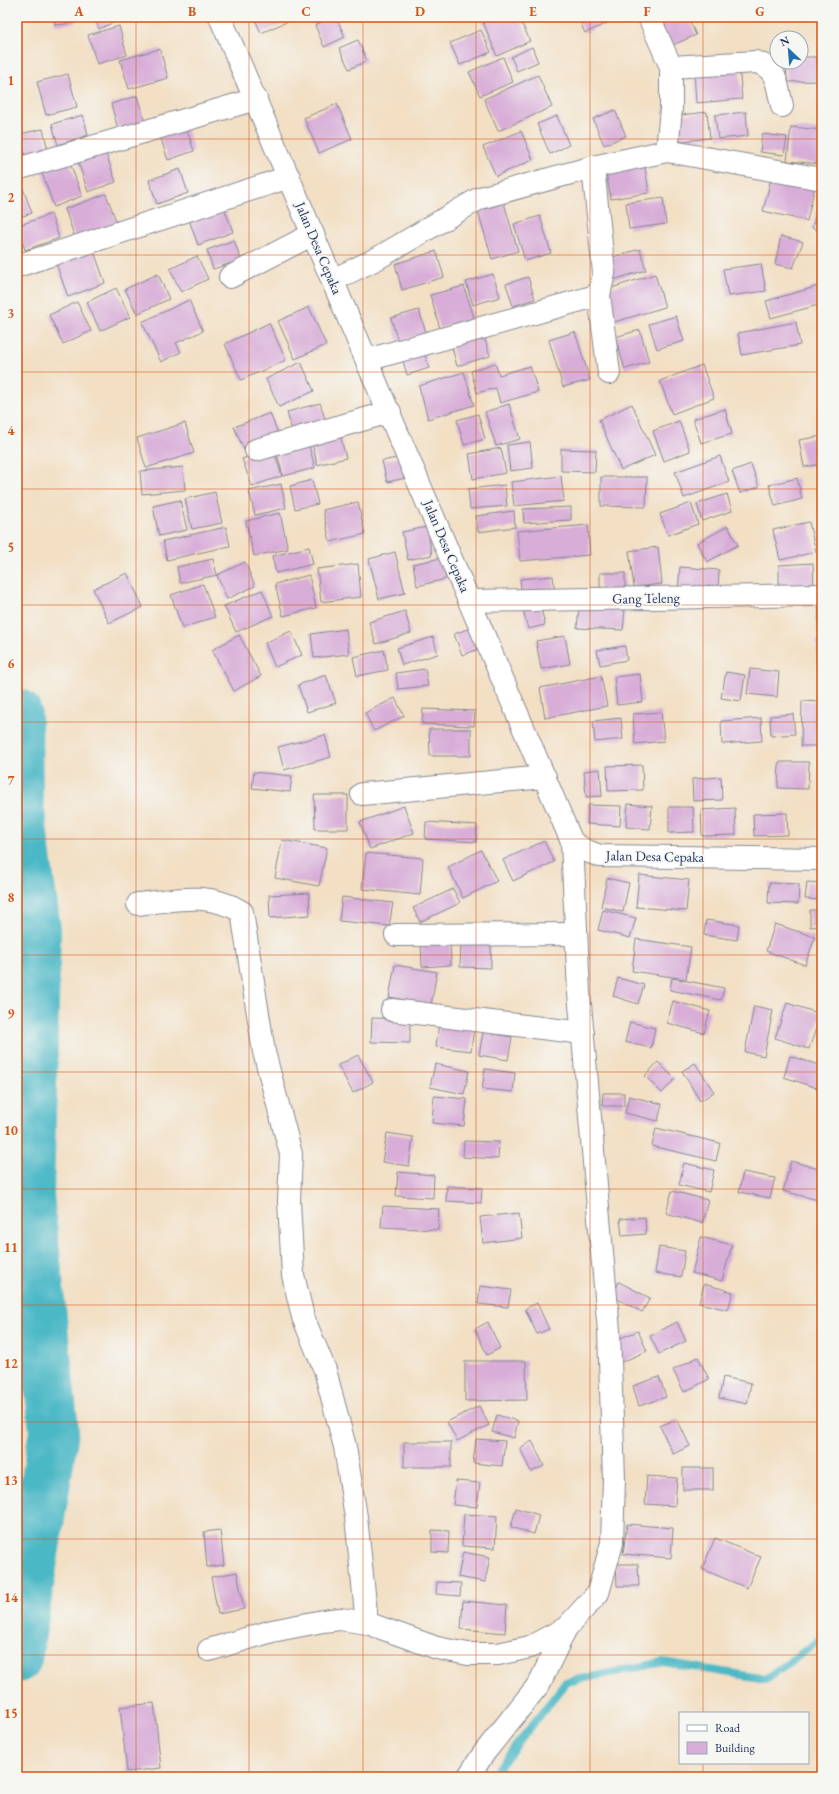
<svg xmlns="http://www.w3.org/2000/svg" width="839" height="1794" viewBox="0 0 839 1794" font-family="'EB Garamond',serif">
<style>
.lines{fill:none;stroke-linecap:round;stroke-linejoin:round}
.stream{stroke:#4bb8c6;stroke-width:8}
.river{stroke:#4bb8c6;stroke-width:50}
.building{fill:#d8add8}
.minor-casing{stroke:#868791;stroke-width:24}
.tertiary-casing{stroke:#868791;stroke-width:24}
.minor{stroke:#fff;stroke-width:22}
.tertiary{stroke:#fff;stroke-width:22}
.grid{fill:none;stroke:#d45514;stroke-width:1;stroke-opacity:0.55}
.labels{text-anchor:middle;stroke-width:3.5;stroke-linejoin:round;paint-order:stroke}
.street-label{font-size:14px;fill:#1b2f5e;stroke:#f6f6f2}
.neatline{fill:none;stroke:#d45514;stroke-width:1.5}
.grid-label{font-size:13px;text-anchor:middle;font-weight:bold;fill:#d45514}
</style>
<rect width="100%" height="100%" fill="#f6f6f2"/>
<filter id="ink" filterUnits="userSpaceOnUse"><feTurbulence type="fractalNoise" baseFrequency=".025" numOctaves="2"/><feDisplacementMap in="SourceGraphic" scale="8" xChannelSelector="R" yChannelSelector="G"/><feConvolveMatrix kernelMatrix="1 2 1 2 8 2 1 2 1" color-interpolation-filters="sRGB"/></filter>
<filter id="wash" filterUnits="userSpaceOnUse"><feTurbulence type="fractalNoise" baseFrequency=".012" numOctaves="4" result="noise"/><feDisplacementMap in="SourceGraphic" scale="16" xChannelSelector="R" yChannelSelector="G"/><feGaussianBlur stdDeviation="0.9" result="paint"/><feColorMatrix in="noise" values="0 0 0 0 0 0 0 0 0 0 0 0 0 0 0 0 0 1.4 0 .05"/><feComposite in="paint" operator="in"/></filter>
<g filter="url(#wash)">
<rect width="100%" height="100%" fill="#f2dfc4"/>
<g class="lines">
<polyline class="stream" points="494,1777 497,1770 566,1682 663,1662 766,1679 822,1638"/>
<polyline class="river" points="17,713 18,798 36,930 29,1196 54,1431 17,1658"/>
</g>
<g id="blocks">
<g class="building">
<polygon points="54,17 75,17 75,23 55,25"/>
<polygon points="94,17 125,17 99,29"/>
<polygon points="254,17 298,17 261,33"/>
<polygon points="333,17 336,17 345,37 324,47 315,25"/>
<polygon points="481,17 519,17 530,41 497,56"/>
<polygon points="578,17 621,17 585,33"/>
<polygon points="670,17 688,17 696,35 668,47 657,22"/>
<polygon points="119,26 127,55 97,64 88,35"/>
<polygon points="481,30 491,52 460,65 450,43"/>
<polygon points="358,40 367,61 349,69 339,48"/>
<polygon points="532,47 538,62 517,71 511,57"/>
<polygon points="160,49 168,78 129,89 120,60"/>
<polygon points="503,57 513,82 480,96 469,72"/>
<polygon points="801,57 817,57 818,81 787,82 786,62 801,62"/>
<polygon points="739,66 742,99 696,103 694,70"/>
<polygon points="68,74 77,107 46,115 37,82"/>
<polygon points="538,75 552,107 498,131 484,99"/>
<polygon points="137,96 145,122 118,129 111,104"/>
<polygon points="337,104 352,139 319,153 304,118"/>
<polygon points="615,110 626,136 604,145 593,119"/>
<polygon points="707,112 710,138 676,142 673,116"/>
<polygon points="746,112 748,136 718,139 715,115"/>
<polygon points="83,115 88,135 58,145 52,124"/>
<polygon points="557,116 569,145 550,154 537,124"/>
<polygon points="186,127 194,151 168,160 160,136"/>
<polygon points="791,127 822,130 822,164 787,161"/>
<polygon points="43,129 48,150 25,155 19,134"/>
<polygon points="521,131 533,160 496,176 483,147"/>
<polygon points="762,134 787,137 784,155 760,152"/>
<polygon points="103,145 116,182 88,192 76,155"/>
<polygon points="69,160 82,196 54,207 41,170"/>
<polygon points="644,161 649,193 611,199 605,168"/>
<polygon points="180,169 188,193 157,204 149,180"/>
<polygon points="772,175 815,185 807,221 763,211"/>
<polygon points="21,183 32,213 17,218 17,184"/>
<polygon points="822,193 822,231 812,228"/>
<polygon points="106,194 117,223 75,238 65,209"/>
<polygon points="663,198 666,224 629,229 626,203"/>
<polygon points="222,202 233,232 198,245 187,214"/>
<polygon points="504,203 518,251 492,259 478,211"/>
<polygon points="51,214 59,238 25,250 17,226"/>
<polygon points="540,216 551,253 525,261 514,224"/>
<polygon points="781,236 803,242 793,268 775,264"/>
<polygon points="234,240 241,260 213,269 207,250"/>
<polygon points="92,245 105,283 68,297 54,258"/>
<polygon points="640,249 646,270 610,281 603,260"/>
<polygon points="436,251 444,277 402,290 395,264"/>
<polygon points="197,256 208,279 181,292 170,269"/>
<polygon points="761,264 766,291 728,296 723,269"/>
<polygon points="158,274 169,299 137,314 125,289"/>
<polygon points="493,274 500,297 473,305 466,282"/>
<polygon points="655,274 665,307 611,323 602,291"/>
<polygon points="528,277 535,299 513,306 506,284"/>
<polygon points="822,285 822,304 771,318 766,301"/>
<polygon points="464,286 474,318 440,328 430,295"/>
<polygon points="116,288 130,317 100,331 87,302"/>
<polygon points="189,300 203,331 176,343 181,352 161,362 142,322"/>
<polygon points="77,302 91,331 63,344 49,315"/>
<polygon points="309,307 326,345 295,359 278,321"/>
<polygon points="419,310 426,333 398,342 391,318"/>
<polygon points="676,316 684,341 657,349 649,324"/>
<polygon points="796,322 800,345 742,355 738,333"/>
<polygon points="269,323 286,360 241,380 225,344"/>
<polygon points="482,330 490,356 457,366 450,340"/>
<polygon points="640,330 649,362 625,369 615,337"/>
<polygon points="575,332 590,380 563,387 549,340"/>
<polygon points="423,348 429,368 407,375 401,354"/>
<polygon points="301,362 314,391 279,407 266,379"/>
<polygon points="495,363 499,375 530,366 538,392 500,403 496,388 477,393 471,371"/>
<polygon points="702,365 714,398 672,414 660,381"/>
<polygon points="464,372 474,405 428,419 419,386"/>
<polygon points="320,403 328,428 294,438 287,412"/>
<polygon points="509,404 520,439 496,446 485,412"/>
<polygon points="632,404 655,455 621,470 599,420"/>
<polygon points="725,409 732,434 701,443 693,419"/>
<polygon points="270,413 279,436 244,450 234,427"/>
<polygon points="478,414 485,439 464,445 457,420"/>
<polygon points="679,421 690,451 664,461 653,431"/>
<polygon points="185,423 194,453 146,468 137,438"/>
<polygon points="339,431 346,458 317,465 311,438"/>
<polygon points="822,436 822,464 804,467 799,440"/>
<polygon points="308,442 315,468 283,476 276,450"/>
<polygon points="530,442 533,468 510,471 507,445"/>
<polygon points="273,448 282,476 252,486 242,459"/>
<polygon points="501,448 506,473 473,479 469,454"/>
<polygon points="561,449 596,450 595,472 561,471"/>
<polygon points="407,456 411,477 387,482 382,461"/>
<polygon points="720,456 729,482 684,498 675,472"/>
<polygon points="751,464 759,487 740,493 732,471"/>
<polygon points="183,467 185,490 142,494 140,471"/>
<polygon points="561,476 564,501 514,506 511,482"/>
<polygon points="601,477 647,477 646,507 601,506"/>
<polygon points="797,478 802,499 775,506 769,485"/>
<polygon points="312,480 318,504 295,509 290,486"/>
<polygon points="281,484 286,508 255,515 249,491"/>
<polygon points="505,485 507,506 470,509 468,489"/>
<polygon points="215,492 222,523 192,529 185,499"/>
<polygon points="727,494 732,511 702,521 697,504"/>
<polygon points="180,500 187,530 159,536 153,506"/>
<polygon points="358,502 365,534 330,542 323,510"/>
<polygon points="691,503 698,524 668,535 660,514"/>
<polygon points="571,507 571,520 524,523 523,509"/>
<polygon points="514,511 515,527 478,532 476,516"/>
<polygon points="280,513 288,549 254,556 246,521"/>
<polygon points="809,522 816,552 780,560 773,530"/>
<polygon points="588,525 590,555 520,561 517,531"/>
<polygon points="728,526 738,545 707,562 697,543"/>
<polygon points="226,527 230,546 167,560 163,541"/>
<polygon points="427,527 432,555 408,560 402,532"/>
<polygon points="309,547 313,564 276,573 272,556"/>
<polygon points="658,547 662,584 634,587 629,551"/>
<polygon points="395,552 405,593 379,599 369,559"/>
<polygon points="441,558 446,579 417,586 413,564"/>
<polygon points="213,559 217,575 180,583 177,567"/>
<polygon points="245,562 255,586 227,599 217,575"/>
<polygon points="813,563 814,590 779,591 779,565"/>
<polygon points="358,564 361,597 321,602 317,569"/>
<polygon points="680,567 719,570 718,593 678,591"/>
<polygon points="127,573 143,607 109,623 93,589"/>
<rect x="600" y="573" width="25" height="21"/>
<polygon points="309,575 316,608 283,616 275,584"/>
<polygon points="553,576 555,596 522,599 520,579"/>
<polygon points="203,584 215,617 182,628 171,595"/>
<polygon points="262,590 273,616 236,632 224,606"/>
<polygon points="819,598 822,598 822,631 818,631"/>
<polygon points="540,604 545,625 528,629 523,609"/>
<polygon points="579,607 625,610 623,630 577,628"/>
<polygon points="405,611 411,633 376,644 369,622"/>
<polygon points="473,627 482,648 462,655 454,634"/>
<polygon points="346,629 349,654 314,658 311,634"/>
<polygon points="291,631 302,655 275,667 265,643"/>
<polygon points="239,635 261,676 234,691 212,650"/>
<polygon points="565,636 570,664 541,669 536,641"/>
<polygon points="433,637 438,654 402,665 397,648"/>
<rect x="817" y="640" width="5" height="24"/>
<polygon points="625,646 627,660 600,665 597,650"/>
<polygon points="384,650 388,670 357,676 353,657"/>
<polygon points="425,669 428,686 398,689 396,673"/>
<polygon points="750,669 779,672 777,697 747,694"/>
<polygon points="726,672 745,675 741,701 721,698"/>
<polygon points="640,674 643,702 617,705 614,677"/>
<polygon points="326,675 336,703 307,712 298,685"/>
<polygon points="601,676 607,706 545,718 540,688"/>
<polygon points="395,698 404,716 374,731 365,713"/>
<polygon points="802,701 820,702 818,746 801,746"/>
<polygon points="423,709 475,711 474,726 422,724"/>
<polygon points="661,712 664,741 635,744 633,714"/>
<polygon points="793,714 795,734 771,736 770,716"/>
<polygon points="621,718 623,739 595,742 593,721"/>
<polygon points="761,718 762,741 722,744 721,721"/>
<polygon points="429,729 471,729 471,756 430,756"/>
<polygon points="325,735 331,757 284,770 278,747"/>
<polygon points="779,762 809,762 808,789 778,788"/>
<polygon points="818,763 822,763 822,785 821,785"/>
<polygon points="642,765 643,790 608,791 607,766"/>
<polygon points="600,769 602,796 586,797 584,771"/>
<polygon points="254,772 292,776 290,792 252,788"/>
<polygon points="721,777 722,800 693,801 692,779"/>
<polygon points="314,795 348,795 348,829 315,829"/>
<polygon points="628,804 652,806 650,829 626,827"/>
<polygon points="588,805 621,806 620,826 587,824"/>
<polygon points="404,806 414,833 370,849 360,822"/>
<polygon points="669,807 693,807 694,832 669,833"/>
<polygon points="735,808 736,835 702,836 701,810"/>
<polygon points="787,813 788,835 754,836 753,814"/>
<polygon points="426,822 477,825 476,842 425,839"/>
<polygon points="282,840 327,848 319,886 275,878"/>
<polygon points="544,841 554,862 513,881 503,860"/>
<polygon points="481,850 497,881 463,898 448,867"/>
<polygon points="366,853 423,858 420,895 362,889"/>
<polygon points="639,875 689,880 686,911 636,907"/>
<polygon points="607,878 629,883 623,912 601,907"/>
<polygon points="807,882 822,883 822,900 805,899"/>
<polygon points="769,883 799,884 798,904 768,903"/>
<polygon points="453,889 460,903 420,922 413,908"/>
<polygon points="309,893 310,915 270,918 269,895"/>
<polygon points="342,897 393,903 389,926 339,921"/>
<polygon points="603,910 636,918 630,938 598,930"/>
<polygon points="810,910 822,910 822,926 810,927"/>
<polygon points="706,920 739,925 737,940 704,935"/>
<polygon points="775,924 815,937 805,965 766,951"/>
<polygon points="636,939 691,947 686,979 632,971"/>
<polygon points="450,940 451,965 422,967 421,941"/>
<polygon points="461,940 491,941 491,968 460,967"/>
<polygon points="395,965 437,972 431,1005 389,997"/>
<polygon points="618,978 644,985 638,1004 613,996"/>
<polygon points="672,978 724,988 721,1000 670,990"/>
<polygon points="673,1001 710,1011 704,1033 667,1023"/>
<polygon points="787,1003 821,1014 809,1049 775,1038"/>
<polygon points="754,1006 773,1010 764,1056 745,1052"/>
<polygon points="372,1018 410,1019 410,1043 371,1042"/>
<polygon points="439,1022 474,1027 471,1051 436,1047"/>
<polygon points="630,1022 655,1028 651,1048 625,1042"/>
<polygon points="483,1032 512,1037 508,1060 479,1055"/>
<polygon points="358,1055 373,1082 353,1093 338,1065"/>
<polygon points="790,1056 822,1066 817,1088 784,1077"/>
<polygon points="658,1062 675,1079 662,1093 645,1076"/>
<polygon points="695,1063 714,1092 700,1101 682,1071"/>
<polygon points="435,1064 469,1071 464,1094 430,1087"/>
<polygon points="485,1069 515,1073 513,1092 482,1089"/>
<polygon points="603,1093 624,1093 624,1106 602,1106"/>
<polygon points="434,1096 467,1099 464,1126 432,1123"/>
<polygon points="629,1096 662,1104 658,1121 625,1113"/>
<polygon points="656,1128 720,1143 716,1161 652,1146"/>
<polygon points="387,1133 413,1137 409,1166 382,1162"/>
<polygon points="464,1141 499,1142 498,1159 463,1157"/>
<polygon points="791,1161 822,1170 822,1201 783,1191"/>
<polygon points="684,1163 714,1170 709,1192 679,1185"/>
<polygon points="398,1172 434,1175 433,1198 396,1196"/>
<polygon points="743,1172 775,1178 770,1198 739,1192"/>
<polygon points="447,1186 482,1188 481,1203 446,1201"/>
<polygon points="672,1191 708,1200 702,1223 666,1213"/>
<polygon points="383,1206 439,1209 438,1230 381,1227"/>
<polygon points="519,1213 522,1238 483,1243 480,1217"/>
<polygon points="645,1217 646,1234 622,1236 620,1219"/>
<polygon points="701,1237 732,1245 722,1281 692,1273"/>
<polygon points="659,1247 685,1251 681,1277 655,1273"/>
<polygon points="619,1282 650,1298 642,1312 612,1296"/>
<polygon points="704,1284 733,1292 728,1310 699,1303"/>
<polygon points="480,1286 511,1290 508,1307 478,1304"/>
<polygon points="537,1303 549,1329 537,1334 525,1309"/>
<polygon points="488,1322 500,1348 487,1355 475,1329"/>
<polygon points="677,1322 686,1341 659,1354 650,1336"/>
<polygon points="638,1331 647,1351 622,1362 613,1341"/>
<polygon points="698,1357 709,1379 684,1392 673,1370"/>
<polygon points="465,1361 526,1361 527,1400 465,1401"/>
<polygon points="659,1377 666,1397 639,1406 633,1386"/>
<polygon points="723,1377 751,1383 747,1404 719,1398"/>
<polygon points="479,1406 489,1425 457,1441 447,1422"/>
<polygon points="497,1415 518,1421 514,1438 492,1432"/>
<polygon points="677,1419 690,1446 673,1454 660,1426"/>
<polygon points="476,1439 505,1441 502,1466 473,1463"/>
<polygon points="532,1441 544,1466 531,1472 520,1448"/>
<rect x="404" y="1442" width="47" height="25"/>
<rect x="683" y="1468" width="30" height="22"/>
<polygon points="647,1476 677,1478 675,1506 645,1504"/>
<polygon points="456,1481 480,1483 477,1507 453,1505"/>
<polygon points="516,1508 539,1515 534,1534 511,1527"/>
<polygon points="464,1514 497,1516 495,1548 462,1546"/>
<polygon points="627,1524 673,1528 671,1558 623,1554"/>
<polygon points="220,1530 224,1565 207,1567 204,1532"/>
<polygon points="432,1530 449,1531 448,1553 432,1552"/>
<polygon points="715,1538 761,1557 747,1588 702,1569"/>
<polygon points="463,1552 490,1557 485,1582 458,1577"/>
<polygon points="616,1564 638,1564 639,1586 617,1586"/>
<polygon points="237,1572 244,1609 218,1614 211,1577"/>
<polygon points="437,1582 461,1583 460,1596 436,1594"/>
<polygon points="463,1601 507,1605 505,1633 461,1629"/>
<polygon points="154,1703 161,1768 127,1772 120,1707"/>
</g>
</g>
</g>
<g filter="url(#ink)">
<use href="#blocks" fill-opacity="0" stroke="#868791" stroke-width="1"/>
<g class="lines">
<defs>
<g id="minor">
<polyline points="649,17 671,67 671,109 667,151"/>
<path d="M671 67 756 62C778 68 777 86 782 106"/>
<polyline points="17,169 256,99"/>
<polyline points="17,266 289,177"/>
<polyline points="230,277 313,234"/>
<polyline points="333,280 378,258 480,198 593,167 667,151 822,179"/>
<polyline points="599,295 609,373"/>
<polyline points="367,360 599,295 604,273 593,167"/>
<polyline points="256,450 390,412"/>
<polyline points="471,601 822,595"/>
<polyline points="362,794 545,777"/>
<path d="M138 904C175 900 208 891 242 912L264 1052 291 1154 289 1201 293 1275 303 1317 325 1370 345 1447 356 1517 367 1623"/>
<polyline points="396,935 576,934"/>
<polyline points="392,1010 583,1033"/>
<polyline points="209,1650 272,1631 323,1621 340,1619 367,1623 437,1648 468,1654 498,1654 530,1647 566,1628 598,1593 612,1543 614,1479 609,1331 579,993 572,842"/>
<polyline points="468,1777 484,1753 539,1684 566,1628"/>
</g>
<polyline id="tertiary" points="220,17 572,842 584,850 600,856 822,859"/>
</defs>
<use href="#minor" class="minor-casing"/>
<use href="#tertiary" class="tertiary-casing"/>
<use href="#minor" class="minor"/>
<use href="#tertiary" class="tertiary"/>
</g>
</g>
<path class="grid" d="M136 17V1777M249 17V1777M363 17V1777M476 17V1777M590 17V1777M703 17V1713M17 139H822M17 255H822M17 372H822M17 489H822M17 605H822M17 722H822M17 839H822M17 955H822M17 1072H822M17 1189H822M17 1305H822M17 1422H822M17 1539H822M17 1655H822M703 1763V1777"/>
<g class="labels">
<g class="street-label">
<text transform="translate(319 248) rotate(67)" y="5">Jalan Desa Cepaka</text>
<text transform="translate(447 546) rotate(67)" y="5">Jalan Desa Cepaka</text>
<text transform="translate(646 598) rotate(-1)" y="5">Gang Teleng</text>
<text transform="translate(655 856) rotate(1)" y="5">Jalan Desa Cepaka</text>
</g>
</g>
<rect width="839" height="1794" fill="none" stroke="#f6f6f2" stroke-width="44"/>
<rect x="679" y="1712" width="130" height="52" fill="#f6f6f2" stroke="#9ea6b7"/>
<rect x="687" y="1725" width="20" height="6" fill="#ffffff" stroke="#9ea6b7"/>
<text x="715" y="1732" font-size="12" fill="#1b2f5e">Road</text>
<rect x="687" y="1742" width="20" height="12" fill="#d8add8" stroke="#9ea6b7"/>
<text x="715" y="1752" font-size="12" fill="#1b2f5e">Building</text>
<g transform="translate(789 50) rotate(334)"><circle r="19" fill="#f6f6f2" stroke="#9ea6b7"/>
<path d="M0-3L7 15L0 10L-7 15Z" fill="#1f6fb2"/>
<text y="-6" font-size="11" font-weight="bold" text-anchor="middle" fill="#1b2f5e">N</text>
</g>
<rect x="22" y="22" width="795" height="1750" class="neatline"/>
<g class="grid-label">
<text x="79" y="16">A</text>
<text x="192" y="16">B</text>
<text x="306" y="16">C</text>
<text x="420" y="16">D</text>
<text x="533" y="16">E</text>
<text x="647" y="16">F</text>
<text x="760" y="16">G</text>
<text x="11" y="85">1</text>
<text x="11" y="202">2</text>
<text x="11" y="318">3</text>
<text x="11" y="435">4</text>
<text x="11" y="552">5</text>
<text x="11" y="668">6</text>
<text x="11" y="785">7</text>
<text x="11" y="902">8</text>
<text x="11" y="1018">9</text>
<text x="11" y="1135">10</text>
<text x="11" y="1252">11</text>
<text x="11" y="1368">12</text>
<text x="11" y="1485">13</text>
<text x="11" y="1602">14</text>
<text x="11" y="1718">15</text>
</g>
</svg>
